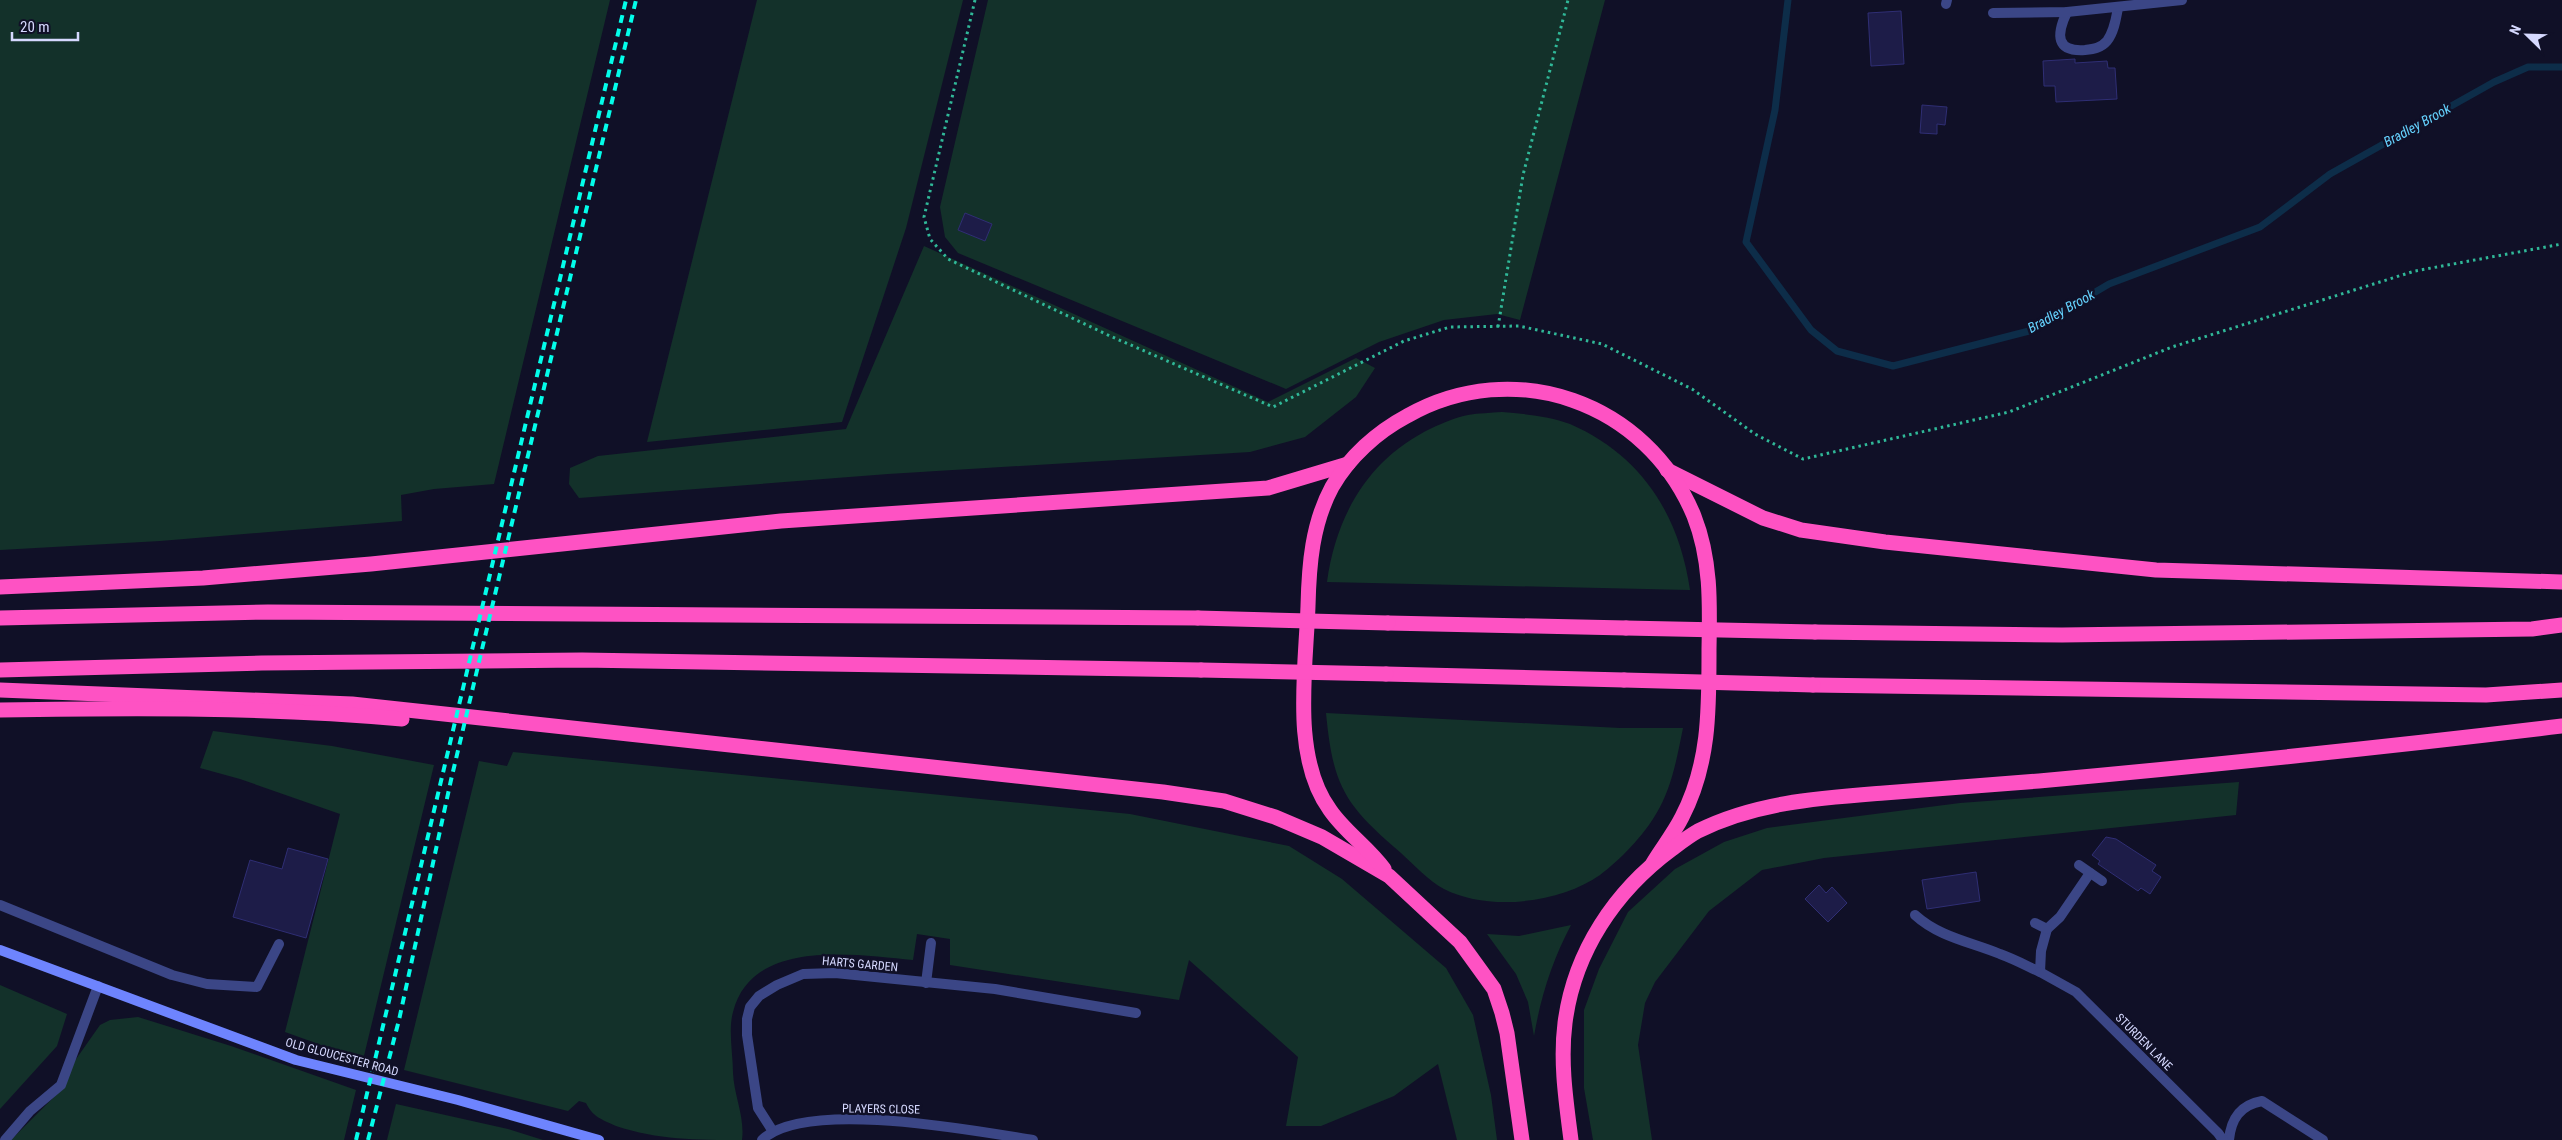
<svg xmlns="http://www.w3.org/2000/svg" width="2562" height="1140" viewBox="0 0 2562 1140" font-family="'Roboto Condensed',sans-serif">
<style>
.green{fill:#13312a}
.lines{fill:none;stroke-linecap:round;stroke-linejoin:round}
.stream{stroke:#0d2d49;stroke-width:7}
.building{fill:#1d1c48;stroke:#2f2e74}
.path{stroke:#30b898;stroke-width:3;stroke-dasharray:2.5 4;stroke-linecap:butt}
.lane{stroke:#3b4686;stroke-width:10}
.street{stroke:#3b4686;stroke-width:10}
.secondary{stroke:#6e84fe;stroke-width:10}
.highway{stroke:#fe52c3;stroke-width:15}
.rail{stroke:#03fdea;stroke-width:4;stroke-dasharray:8 6;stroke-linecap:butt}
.highway-bridge{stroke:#fe52c3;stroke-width:15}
.labels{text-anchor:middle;stroke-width:5;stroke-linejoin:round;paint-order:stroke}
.street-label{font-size:12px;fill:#d6d9ff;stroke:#101027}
.water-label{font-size:14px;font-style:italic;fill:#65d2fe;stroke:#101027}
</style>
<rect width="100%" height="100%" fill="#101027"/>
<g class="green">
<polygon points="0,0 610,0 494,484 434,489 401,495 402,521 160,541 0,550"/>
<polygon points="757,0 963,0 906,228 842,422 647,442"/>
<polygon points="988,0 1605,0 1520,320 1497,314 1444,320 1379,342 1286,389 958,253 945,237 940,207"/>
<polygon points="924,246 1268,402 1356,358 1375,368 1356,397 1305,437 1250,452 888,474 579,498 569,484 570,468 598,456 846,429"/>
<path d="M1502 412C1524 414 1549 416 1570 424 1641 455 1679 514 1690 590L1327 582C1336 515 1369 458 1432 428 1443 423 1456 417 1468 415 1479 413 1491 413 1502 412Z"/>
<path d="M1326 713 1620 728H1683C1677 757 1672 788 1656 814 1644 835 1620 860 1600 875 1560 903 1489 912 1444 889 1429 881 1414 865 1401 853 1345 805 1333 787 1326 713Z"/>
<polygon points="213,731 332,746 434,765 363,1060 285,1032 340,814 240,779 200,768"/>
<path d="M513 752 1130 814 1289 846 1342 879 1446 968 1473 1015 1491 1095 1497 1140H1457L1438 1064 1394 1096 1321 1126H1286L1298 1057 1189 960 1179 1000 950 965V939L917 934 913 960C857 955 752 937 733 1012 728 1030 733 1054 733 1073 734 1096 745 1117 742 1140 696 1140 658 1140 616 1126 601 1119 593 1117 586 1103L579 1101 568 1111 404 1070 479 761 507 766Z"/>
<polygon points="2239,782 2236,815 1824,858 1762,870 1709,911 1655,982 1645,1003 1638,1045 1652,1140 1593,1140 1584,1088 1584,1010 1599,969 1628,912 1675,869 1724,842 1767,828 1960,803"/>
<path d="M1571 925C1552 961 1541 996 1534 1036L1528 1002 1516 974 1487 934 1519 936Z"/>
<polygon points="0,985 67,1014 57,1046 0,1109"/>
<polygon points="138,1017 231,1046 356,1090 344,1140 11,1140 64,1087 74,1062 100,1025 110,1020"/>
<polygon points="396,1104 508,1129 543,1140 387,1140"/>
</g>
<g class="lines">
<polyline class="stream" points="1788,0 1775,110 1746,242 1811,330 1837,351 1893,366 2029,331 2109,284 2260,227 2330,174 2494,82 2528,67 2562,67"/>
</g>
<g class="building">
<polygon points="1901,11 1904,64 1871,66 1868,13"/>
<polygon points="2075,59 2075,63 2107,61 2108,68 2115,68 2117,99 2056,102 2055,86 2044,86 2043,61"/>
<polygon points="1922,105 1947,107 1945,125 1937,124 1937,134 1920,133"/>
<polygon points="965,213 992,224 985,241 958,230"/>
<polygon points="2106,837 2116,839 2156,865 2152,871 2161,877 2150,894 2141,888 2138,891 2098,864 2100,861 2092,855"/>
<polygon points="288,848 328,859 306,938 233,917 250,860 282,869"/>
<polygon points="1976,872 1980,901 1927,909 1922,880"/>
<polygon points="1819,885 1826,893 1832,887 1847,903 1828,922 1805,899"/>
</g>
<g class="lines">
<g class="path">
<polyline points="975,0 924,217 930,239 948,259 1110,336 1273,407 1404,341 1450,327 1519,326 1602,344 1692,389 1755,434 1803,459 2009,412 2172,347 2415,271 2562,244"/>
<polyline points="1498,327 1523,175 1568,0"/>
</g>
<g class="lane">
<polyline points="1946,4 1947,0"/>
<path d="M2067 12C2056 35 2056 52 2085 50 2094 49 2101 48 2107 41 2114 32 2116 19 2118 8"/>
<polyline points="1993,13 2067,12 2182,0"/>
<polyline points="2079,865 2102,881"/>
<polyline points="0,905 172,975 207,984 257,987 279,944"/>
<path d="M1915 915C1939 937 1971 942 2000 954 2014 959 2027 966 2040 972L2041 951 2047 929 2060 917 2090 873"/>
<polyline points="2035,923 2047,929"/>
<polyline points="5,1140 30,1111 61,1085 98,986"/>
<path d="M2229 1140C2231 1119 2240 1105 2262 1101L2323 1140"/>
</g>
<g class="street">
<polyline points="2040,972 2076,992 2218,1133 2223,1140"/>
<polyline points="926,983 931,943"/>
<polyline points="772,1130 758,1108 747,1035 747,1019 750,1007 759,996 777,985 803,974 835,973 995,989 1136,1013"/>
<path d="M762 1140C804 1098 976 1131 1033 1140"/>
</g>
<polyline class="secondary" points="0,950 296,1060 458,1100 599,1140"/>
<g class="highway">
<polyline points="1667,470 1763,518 1801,530 1885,542 2156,570 2562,582"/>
<polyline points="0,587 203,578 371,564 781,521 1268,488 1348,464"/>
<polyline points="0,618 268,612 1198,618"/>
<polyline points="1388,623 1626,628"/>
<polyline points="1815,632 2062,635 2532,629 2562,625"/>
<polyline points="0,670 262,663 582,660 1201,670"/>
<polyline points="1386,674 1624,680"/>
<polyline points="1813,685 2486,695 2562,690"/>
<polyline points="0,690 352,704 1163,792 1224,801 1275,817 1322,837 1389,876 1460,942 1494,989 1502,1013 1507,1033 1522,1140"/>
<path d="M0 710C134 708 268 707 402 719"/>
<path d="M1384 869C1368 847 1345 832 1330 810 1291 757 1306 668 1308 606 1309 565 1312 524 1332 487 1349 457 1377 432 1407 416 1514 355 1647 402 1694 516 1711 559 1710 603 1709 649 1709 708 1710 763 1682 817 1674 833 1662 848 1653 863"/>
<path d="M1571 1140C1566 1101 1560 1062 1565 1023 1574 952 1615 891 1672 849 1680 843 1689 836 1698 831 1756 802 1820 798 1884 793 1936 789 1987 785 2039 781 2213 765 2388 747 2562 726"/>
</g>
<g class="rail">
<polyline points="356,1140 626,0"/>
<polyline points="368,1140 399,1020 451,780 636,0"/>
</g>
<g class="highway-bridge">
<polyline points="1198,618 1388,623"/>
<polyline points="1626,628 1815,632"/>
<polyline points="1201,670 1386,674"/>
<polyline points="1624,680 1813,685"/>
</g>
</g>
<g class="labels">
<g class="street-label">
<text transform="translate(860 964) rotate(5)" y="4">HARTS GARDEN</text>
<text transform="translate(2144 1042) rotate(45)" y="4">STURDEN LANE</text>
<text transform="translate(342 1057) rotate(15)" y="4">OLD GLOUCESTER ROAD</text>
<text transform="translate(881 1109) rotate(1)" y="4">PLAYERS CLOSE</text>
</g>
<g class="water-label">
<text transform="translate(2417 125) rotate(-29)" y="5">Bradley Brook</text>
<text transform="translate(2061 311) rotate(-29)" y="5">Bradley Brook</text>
</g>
</g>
<g transform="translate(2527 35) rotate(293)" stroke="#101027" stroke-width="4" paint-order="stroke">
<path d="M0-4L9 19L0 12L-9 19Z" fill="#d6d9ff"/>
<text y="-8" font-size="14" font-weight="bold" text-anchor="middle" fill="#d6d9ff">N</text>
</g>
<path d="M12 32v8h66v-8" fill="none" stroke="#d6d9ff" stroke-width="2.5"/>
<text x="20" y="32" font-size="15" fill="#d6d9ff" stroke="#101027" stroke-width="4" paint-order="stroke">20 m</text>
</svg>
